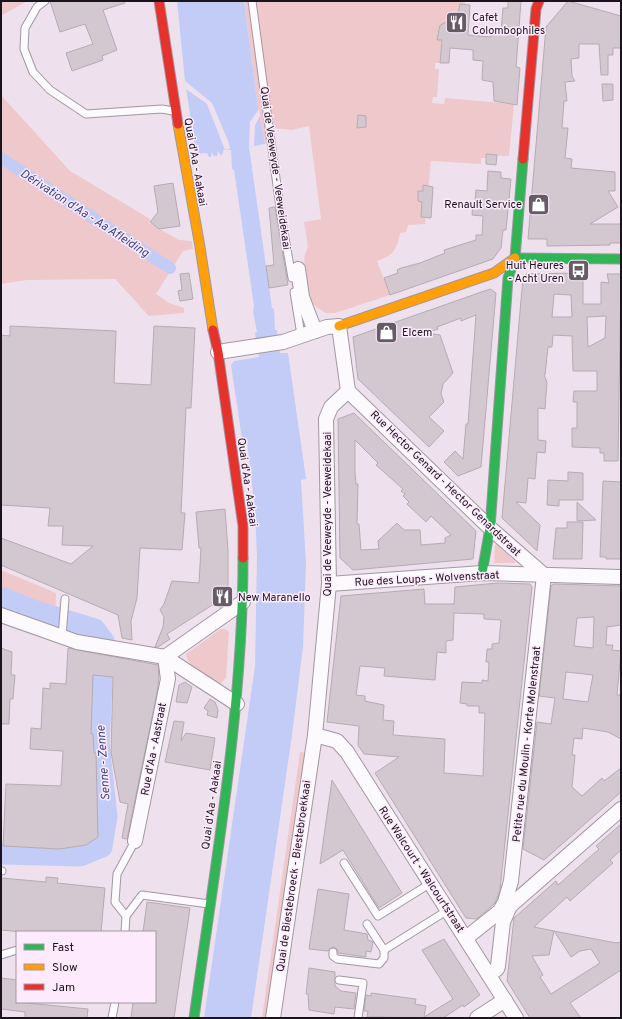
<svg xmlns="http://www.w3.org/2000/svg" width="622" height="1019" viewBox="0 0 622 1019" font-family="Overpass,sans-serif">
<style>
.green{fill:#efc8cb}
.water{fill:#c3ccf7}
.pier{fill:#eee1ed}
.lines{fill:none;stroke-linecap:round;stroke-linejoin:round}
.canal{stroke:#c3ccf7;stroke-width:12}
.river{stroke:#c3ccf7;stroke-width:21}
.building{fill:#d3c8cf;stroke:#b6abb3;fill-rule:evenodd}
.lane-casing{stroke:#a197a1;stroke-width:9}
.street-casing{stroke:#a197a1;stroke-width:16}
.fast-casing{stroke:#a197a1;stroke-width:11}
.slow-casing{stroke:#a197a1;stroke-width:11}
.jam-casing{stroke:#a197a1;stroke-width:11}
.lane{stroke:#fcfafc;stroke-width:7}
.street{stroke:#fcfafc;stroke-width:14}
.fast{stroke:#30b455;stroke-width:9}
.slow{stroke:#ff9f0a;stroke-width:9}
.jam{stroke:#e5322d;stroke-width:9}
.labels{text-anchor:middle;stroke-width:3;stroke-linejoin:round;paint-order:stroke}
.poi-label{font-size:11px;fill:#1c141c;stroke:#fdebfd;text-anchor:start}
.street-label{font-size:11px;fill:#1c141c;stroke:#fdebfd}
.water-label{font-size:12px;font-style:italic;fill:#364688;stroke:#fdebfd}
</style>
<rect width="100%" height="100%" fill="#eee1ed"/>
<g class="green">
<polygon points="1,1 27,1 1,16"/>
<path d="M244 1H465V5L460 4C457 17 454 22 440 24L439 30 442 33 440 63H435V69H439L437 97H433L432 103 444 104 445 98 514 104 509 156 486 155V158H481V164L431 161 425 224 408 225 406 232 400 233C396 251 394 255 377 261L390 295 335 313H326L319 309 312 303 308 294 304 258 308 246 304 222 321 219 309 126 291 130 274 128 275 143 265 144 258 108Z"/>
<polygon points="1,95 70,171 150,219 149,223 179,240 192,241 193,249 183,251 156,294 169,303 184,308 184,313 149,316 115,279 27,280 1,284"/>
<polygon points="497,544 515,561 515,563 494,563 495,545"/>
<polygon points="1,570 56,593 55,625 1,608"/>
<path d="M221 629H225L229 632 226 678 220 684C210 683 186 664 186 654Z"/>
<polygon points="300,752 307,753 270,1018 262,1018"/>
</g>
<polygon class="water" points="177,1 244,1 258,108 265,144 249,147 272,308 274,309 275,330 277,330 280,353 288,353 306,479 301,480 306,563 303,647 292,735 251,1018 204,1018 255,666 257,556 255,510 247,441 242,439 231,365 234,361 259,357 255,333 257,332 253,312 254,306 234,170 232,169 231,150 223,150 223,154 220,155 218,151 217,156 214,156 212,152 211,157 209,157 207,153 196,154 185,81"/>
<g class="pier">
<polygon points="185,81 212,103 229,143 230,149 225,150 207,104 186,89"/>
<polygon points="259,109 260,116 255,125 254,146 249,147 250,122"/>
</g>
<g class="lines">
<polyline class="canal" points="1,158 170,268"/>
<polyline class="river" points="1,597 33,610 95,629 104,641 99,743 107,816 102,847 80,856 1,854"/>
</g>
<g class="building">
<polygon points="50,1 124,1 125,3 103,10 117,50 102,56 103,60 72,71 66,53 93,44 85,24 60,32"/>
<polygon points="508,1 521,1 516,67 520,68 517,105 494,101 493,82 482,80 483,61 473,60 473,50 450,48 449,63 440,63 442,40 437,40 440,25 455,18 458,14 460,4 470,5 468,35 491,37 492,31 501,32 503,8 508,8"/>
<polygon points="568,1 621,16 621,48 613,48 613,55 608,55 608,75 601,75 599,44 579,44 579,58 571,59 572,76 575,81 565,82 567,101 564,101 562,128 568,128 565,158 572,159 571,168 615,172 615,191 608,191 618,207 590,224 621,224 621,243 610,243 610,245 547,246 547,239 528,239 546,27"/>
<polygon points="602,84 613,84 613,100 603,101"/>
<polygon points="358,115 366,116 366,127 357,128"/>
<polygon points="486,154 497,155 496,165 486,164"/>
<polygon points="488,171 501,172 501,178 511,179 506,230 503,230 501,248 493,259 390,295 384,278 398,273 397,270 401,268 420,263 445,253 444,250 476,240 476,235 482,235 483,216 472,215 473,202 475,202 476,190 487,191"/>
<polygon points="173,183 180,226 159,229 150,222 158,212 154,186"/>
<polygon points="423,185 433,187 431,218 421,217 422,202 418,201 418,191 423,191"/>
<polygon points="275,207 288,285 269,288 266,266 274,265 269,208"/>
<polygon points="189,273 193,299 180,301 178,291 182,290 180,274"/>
<path d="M574 273V279H583V304H601V282L609 283 607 274H621L618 461H604V453H600V448L572 447V428H577V402H573L574 391H597V371H573L572 336 553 335 552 347H548L545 375H544L547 382 545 409 538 408V440L546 441 545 453 537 452 535 479 528 478 526 503 516 502 540 525 537 551 502 518 523 277 526 274ZM554 294 571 295 572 317H552ZM606 316 605 338 588 347 587 317Z"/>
<polygon points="490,289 496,293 481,467 458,476 444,462 455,451 463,459 466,424 468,424 476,315 461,321 461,318 437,327 438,329 426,333 440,335 453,373 443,384 441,394 444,402 429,417 444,431 429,447 358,379 353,337"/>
<polygon points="10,326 116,331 114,383 151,385 154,326 195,328 191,408 186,408 181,513 185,513 182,550 140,548 137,598 131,621 132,640 122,638 118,615 1,565 1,538 71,564 93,546 62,545 63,526 48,526 50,508 1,505 1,335 10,336"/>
<path d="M354 413 476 531 473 559 353 570 340 558 338 419ZM355 440 378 463 376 465 403 489 401 491 405 494 403 496 409 502 407 504 426 522 431 516 451 535 445 538V543L421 545 420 530H404L397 523 378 541 379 549 361 550 359 524H357L358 484H356L355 473Z"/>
<polygon points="568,472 583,473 583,500 559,500 559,506 547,505 548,480 568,481"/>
<polygon points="603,481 621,482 621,559 606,559 606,557 600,557"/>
<polygon points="577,502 596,520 577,521"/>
<polygon points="225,509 228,551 228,598 220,608 217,602 167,634 170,639 158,647 155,647 163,627 164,617 160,610 164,604 172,581 199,583 201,548 199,548 196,512"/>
<polygon points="567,522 583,522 582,559 553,559 556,528 567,528"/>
<path d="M497 583 530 584 532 587 500 890 495 903 477 919 466 918 375 773 399 757 364 754 358 745 359 726 327 722 341 596 424 589 425 604H454L455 587ZM454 613 484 614V619L501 620 499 643 492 644V649H487L486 662H489L488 681 482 680V683L462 682 460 703 467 704V706H479V713H485L483 776 444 773 445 739 393 735 394 721 383 720 384 705 365 701V696L356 695 360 666 385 668 384 676 435 680 437 652 446 653V641L453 640Z"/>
<path d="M553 584 621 586V625L607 627 606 645H613L612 650 621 651 617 695H621V739L608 732 583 728 582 739 574 738 572 755H575L572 787 582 796 602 778 604 781 621 768V792L544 860 523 849 537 722 551 724 555 698 539 696 551 586ZM594 617 593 648 574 646 577 618ZM566 672 593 675 588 702 563 699Z"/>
<polygon points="1,648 12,652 11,675 15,675 13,699 10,699 9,724 1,724"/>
<polygon points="68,648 158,665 159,677 157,693 127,839 122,838 128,804 120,802 111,752 113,677 93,675 91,734 93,734 94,753 96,753 98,837 86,845 59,849 3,846 6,784 61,786 63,751 30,749 31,728 41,729 43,688 50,689 50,683 66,684"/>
<polygon points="185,682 192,687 187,703 176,702 179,685"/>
<polygon points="210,699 215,702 218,710 217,718 207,715 208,711 204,708"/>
<polygon points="174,721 184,722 181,741 186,733 215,738 210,770 165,762"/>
<polygon points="332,780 402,893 379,908 343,850 320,864"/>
<polygon points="621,824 621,850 610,860 613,863 570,901 567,897 534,927 554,931 549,955 532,956 543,975 540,977 551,994 600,963 591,949 580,951 571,957 554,931 616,943 621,942 621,970 570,1003 581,1018 530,1018 507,981 514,918 556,881 558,885 599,849 596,846"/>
<polygon points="46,877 58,878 57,883 105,888 101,932 21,932 1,930 1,878 46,882"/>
<polygon points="318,889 349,894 344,930 367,934 368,940 373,942 371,952 366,951 366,957 338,953 337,949 333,947 328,951 309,949"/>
<polygon points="147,902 190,908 174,1018 131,1018 133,1002 155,1002 155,932 143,932"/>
<polygon points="444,939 480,995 464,1007 463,1005 443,1018 367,1017 368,1011 364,1011 366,995 371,996 371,993 416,999 415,1004 426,1006 424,1017 453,999 422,950"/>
<polygon points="309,968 335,972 335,986 341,991 356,993 354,1009 335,1007 334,1014 309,1010 308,994 306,994"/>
<polygon points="1,978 17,980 17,1002 88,1009 87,1018 25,1018 25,1012 1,1009"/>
</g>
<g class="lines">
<defs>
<g id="lane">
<polyline points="45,1 37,7 25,28 24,49 33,72 50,90 86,114 162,109 173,111"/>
<polyline points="252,1 281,215 292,278"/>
<polyline points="294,292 301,335"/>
<polyline points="62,637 65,599"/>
<polyline points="344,863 378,916 431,883"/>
<polyline points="1,871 2,871"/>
<polyline points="126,916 115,902 117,874 135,841"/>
<polyline points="367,924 384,950 448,910"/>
<polyline points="125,932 126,916 142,895 209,904"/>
<polyline points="333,952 333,956 337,959 379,964 384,958 384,950"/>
<polyline points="1,955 17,950"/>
<polyline points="339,980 363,983 358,1018"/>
<polyline points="112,1018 115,1002"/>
</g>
<g id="street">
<polyline points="298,269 302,297 315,331"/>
<polyline points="218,352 283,342 327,327 339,326 348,391"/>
<polyline points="348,391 490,528 544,575"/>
<polyline points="329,584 482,573 621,577"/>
<polyline points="1,615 77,642 165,657 237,704"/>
<polyline points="165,657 243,602"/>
<polyline points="315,735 337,741 347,752 516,1018"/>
<polyline points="135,841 168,679 165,657"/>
<polyline points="466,938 500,911 505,902 511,881 544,575"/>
<polyline points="489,974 497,969 498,966 503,922 510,906 621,809"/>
<polyline points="273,1018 315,735 329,584 326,419 331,407 348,391"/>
<polyline points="477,1018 505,1000"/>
</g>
<g id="fast">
<polyline points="515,258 621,259"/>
<polyline points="482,573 490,528 508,278 515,258 523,159"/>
<path d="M194 1018C215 865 243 712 243 558"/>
</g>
<g id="slow">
<polyline points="178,124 199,241 213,330"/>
<polyline points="339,326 494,273 515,258"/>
</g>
<g id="jam">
<polyline points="159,1 178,124"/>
<polyline points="523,159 536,9 539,1"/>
<polyline points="213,330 218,352 243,526 243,558"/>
</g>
</defs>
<use href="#lane" class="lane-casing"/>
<use href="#street" class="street-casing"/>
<use href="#fast" class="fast-casing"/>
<use href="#slow" class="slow-casing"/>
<use href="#jam" class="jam-casing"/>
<use href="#lane" class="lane"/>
<use href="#street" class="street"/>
<use href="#fast" class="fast"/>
<use href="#slow" class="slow"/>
<use href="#jam" class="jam"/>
</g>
<defs>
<symbol id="restaurant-square" viewBox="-11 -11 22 22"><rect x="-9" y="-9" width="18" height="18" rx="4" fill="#665c65" stroke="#fdebfd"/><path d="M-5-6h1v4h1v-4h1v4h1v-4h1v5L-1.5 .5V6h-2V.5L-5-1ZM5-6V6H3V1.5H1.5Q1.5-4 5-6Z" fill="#fff"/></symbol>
<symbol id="shop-square" viewBox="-11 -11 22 22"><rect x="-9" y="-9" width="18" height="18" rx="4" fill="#665c65" stroke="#fdebfd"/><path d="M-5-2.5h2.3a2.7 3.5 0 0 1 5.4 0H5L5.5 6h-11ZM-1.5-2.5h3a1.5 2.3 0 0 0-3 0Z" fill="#fff"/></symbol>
<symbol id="bus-square" viewBox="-11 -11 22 22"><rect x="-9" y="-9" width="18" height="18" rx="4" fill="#665c65" stroke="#fdebfd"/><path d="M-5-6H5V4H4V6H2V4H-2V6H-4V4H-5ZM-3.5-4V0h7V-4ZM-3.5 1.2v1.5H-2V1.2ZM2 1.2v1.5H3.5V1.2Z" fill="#fff"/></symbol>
</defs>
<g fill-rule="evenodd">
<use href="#restaurant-square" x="444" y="10" width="25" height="25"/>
<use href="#shop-square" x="526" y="192" width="25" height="25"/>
<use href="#bus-square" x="566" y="258" width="25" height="25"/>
<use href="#shop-square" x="374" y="320" width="25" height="25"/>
<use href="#restaurant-square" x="210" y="584" width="25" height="25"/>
</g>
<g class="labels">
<g class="poi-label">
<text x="472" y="21">Cafet<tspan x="472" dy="13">Colombophiles</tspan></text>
<text x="522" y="208" text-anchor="end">Renault Service</text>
<text x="564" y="269" text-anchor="end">Huit Heures<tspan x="564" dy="13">- Acht Uren</tspan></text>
<text x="402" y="336">Elcem</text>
<text x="238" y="601">New Maranello</text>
</g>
<g class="street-label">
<text transform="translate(196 162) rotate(80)" y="4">Quai d'Aa - Aakaai</text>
<text transform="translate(276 168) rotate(82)" y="4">Quai de Veeweyde - Veeweidekaai</text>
<text transform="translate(248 482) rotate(82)" y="4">Quai d'Aa - Aakaai</text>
<text transform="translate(446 483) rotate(44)" y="4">Rue Hector Genard - Hector Genardstraat</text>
<text transform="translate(327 514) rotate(-90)" y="4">Quai de Veeweyde - Veeweidekaai</text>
<text transform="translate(427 578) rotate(-3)" y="4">Rue des Loups - Wolvenstraat</text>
<text transform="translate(526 744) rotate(-84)" y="4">Petite rue du Moulin - Korte Molenstraat</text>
<text transform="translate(153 749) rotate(-79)" y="4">Rue d'Aa - Aastraat</text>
<text transform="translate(211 805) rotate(-82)" y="4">Quai d'Aa - Aakaai</text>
<text transform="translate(422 869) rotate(57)" y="4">Rue Walcourt - Walcourtstraat</text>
<text transform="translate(293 876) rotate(-82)" y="4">Quai de Biestebroeck - Biestebroekkaai</text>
</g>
<g class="water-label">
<text transform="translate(85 213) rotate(33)" y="4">Dérivation d'Aa - Aa Afleiding</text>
<text transform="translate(103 763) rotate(-94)" y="4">Senne - Zenne</text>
</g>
</g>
<rect width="622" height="1019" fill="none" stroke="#1c141c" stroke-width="4"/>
<rect x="16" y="931" width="140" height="72" fill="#fdebfd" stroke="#a395a3"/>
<rect x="24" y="944" width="20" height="6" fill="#30b455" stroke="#a395a3"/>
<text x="52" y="951" font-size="12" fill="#1c141c">Fast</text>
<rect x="24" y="964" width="20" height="6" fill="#ff9f0a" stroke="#a395a3"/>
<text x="52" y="971" font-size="12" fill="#1c141c">Slow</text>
<rect x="24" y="984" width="20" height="6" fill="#e5322d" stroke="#a395a3"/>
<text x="52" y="991" font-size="12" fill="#1c141c">Jam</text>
</svg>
